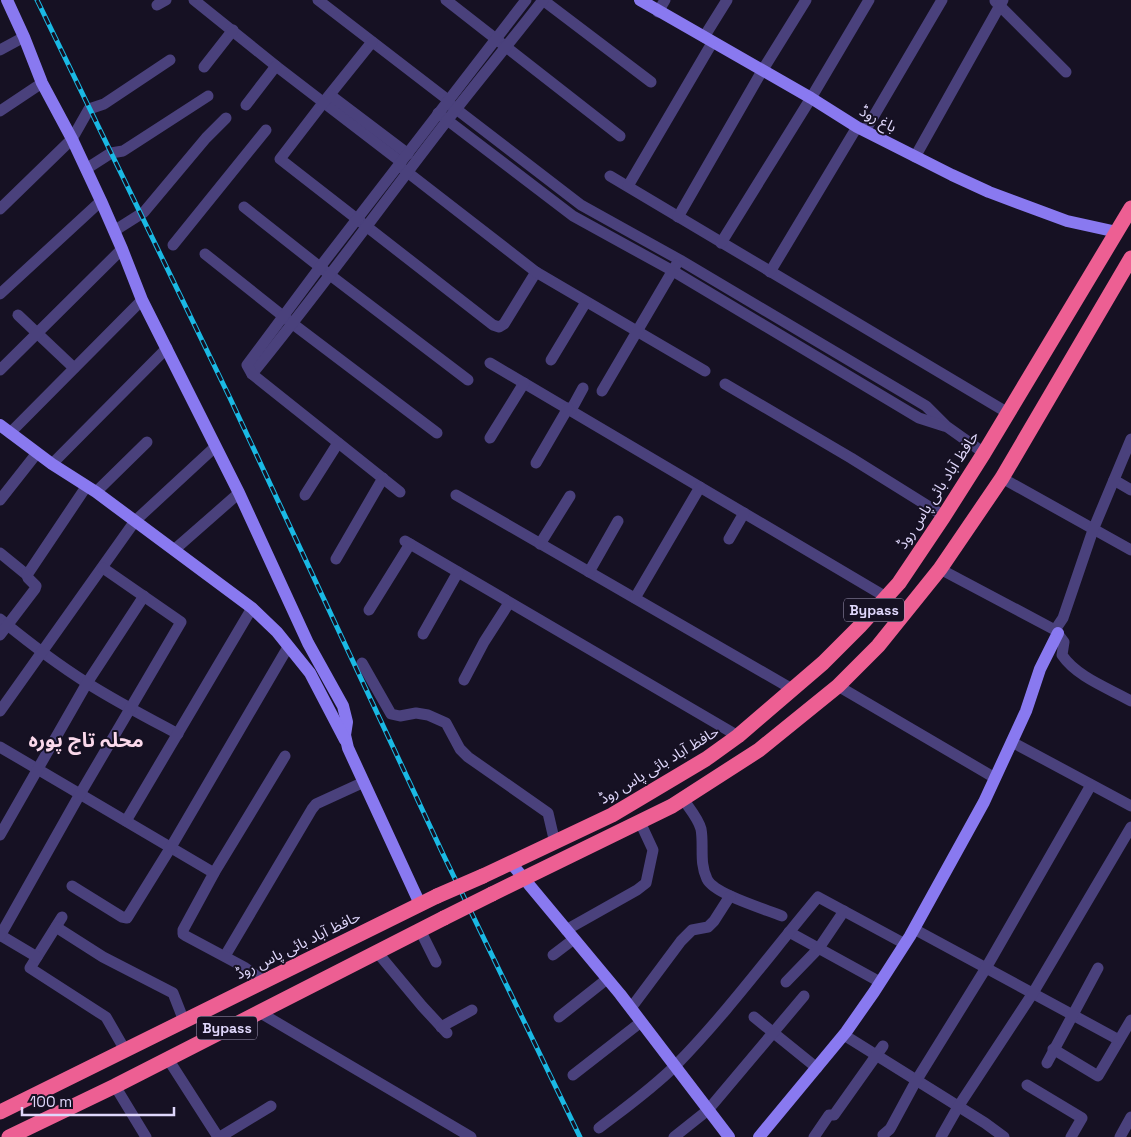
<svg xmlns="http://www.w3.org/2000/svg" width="1131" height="1137" viewBox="0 0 1131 1137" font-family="'Space Grotesk','Noto Sans Arabic',sans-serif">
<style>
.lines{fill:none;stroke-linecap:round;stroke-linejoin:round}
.street{stroke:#4a417c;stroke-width:11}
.secondary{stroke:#8979f0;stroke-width:12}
.highway{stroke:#ed5f93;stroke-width:15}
.rail-casing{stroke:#1ab9e4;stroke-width:5}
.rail{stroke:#161123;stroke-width:3;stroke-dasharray:9;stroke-linecap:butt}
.highway-bridge{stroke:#ed5f93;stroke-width:15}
.labels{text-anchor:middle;stroke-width:4;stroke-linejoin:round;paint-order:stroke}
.shield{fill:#161123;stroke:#a39cba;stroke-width:1}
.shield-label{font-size:14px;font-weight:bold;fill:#dfd7fb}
.street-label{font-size:15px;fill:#dfd7fb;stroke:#161123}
.district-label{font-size:20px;font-weight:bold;fill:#fbd9eb;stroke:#161123}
</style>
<rect width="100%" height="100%" fill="#161123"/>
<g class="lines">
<g class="street">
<polyline points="194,0 276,66 401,162"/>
<polyline points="318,0 448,100"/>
<polyline points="446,0 620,136"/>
<polyline points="543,0 651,82"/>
<polyline points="995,1 1066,72"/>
<polyline points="157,5 166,0"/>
<polyline points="658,12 665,0"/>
<polyline points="704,37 727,0"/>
<polyline points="372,42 323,103 280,159 493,325 499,327 504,324 536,272"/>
<polyline points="0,50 24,37"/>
<polyline points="204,67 233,30"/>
<polyline points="330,95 408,154"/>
<polyline points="447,102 581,205 680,260 926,406 946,426 984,453"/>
<polyline points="246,105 276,66"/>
<polyline points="0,111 42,83"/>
<polyline points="438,113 573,216 673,271 919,418 944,426"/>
<polyline points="865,131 942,0"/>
<polyline points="915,157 1003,0"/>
<polyline points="402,168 536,272 705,371"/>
<polyline points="86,169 111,153 123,151 208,96"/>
<polyline points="610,176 1008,413"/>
<polyline points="628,186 712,43"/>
<polyline points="244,207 330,275 468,380"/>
<polyline points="0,209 72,139 89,109 104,104 170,60"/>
<polyline points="678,217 762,71 806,0"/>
<polyline points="114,231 144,212 206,138 226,118"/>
<polyline points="721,243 811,98 869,0"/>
<polyline points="173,245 266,130"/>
<polyline points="205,254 293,324 437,433"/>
<polyline points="770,272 857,127"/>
<polyline points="0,294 101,201"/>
<polyline points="18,315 74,368"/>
<polyline points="551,360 586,302"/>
<polyline points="490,363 886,597"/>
<polyline points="0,370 122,249"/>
<path d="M252 374C319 292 381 206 446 122 478 81 511 41 543 0"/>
<polyline points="725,384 851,458 944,516"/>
<polyline points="602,391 676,265"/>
<polyline points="571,410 583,388"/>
<polyline points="10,433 142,300"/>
<polyline points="490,438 524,383"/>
<polyline points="536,463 568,408"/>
<polyline points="52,464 167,348"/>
<polyline points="1002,478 1131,550"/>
<polyline points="1114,480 1131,490"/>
<polyline points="96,492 147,442"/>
<polyline points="400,492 252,374 247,365 320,267 526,0"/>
<polyline points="305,495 338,443"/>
<polyline points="456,495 792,689"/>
<polyline points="0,500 37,453"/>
<polyline points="729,539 744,513"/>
<polyline points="405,541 738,736"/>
<polyline points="540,544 570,496"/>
<polyline points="174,550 239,493"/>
<polyline points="0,553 27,575"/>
<polyline points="336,559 383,478"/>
<path d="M940 569 1055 630 1064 642 1062 655C1077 677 1108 688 1131 701"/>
<polyline points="589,572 618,521"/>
<polyline points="635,598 700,487"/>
<polyline points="369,610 410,544"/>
<path d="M0 619C28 642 57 664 87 683 117 702 148 718 178 734"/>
<polyline points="1055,630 1063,618 1093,530 1131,439"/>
<polyline points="423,634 458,572"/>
<polyline points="0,635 35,589 36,586 28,578 27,575 86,487"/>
<polyline points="362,663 391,714 400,716 416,713 428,715 446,723 460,749 468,757 548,813 555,843"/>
<polyline points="464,680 484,642 509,603"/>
<polyline points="838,686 995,778"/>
<polyline points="0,711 135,521 215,447"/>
<polyline points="1012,742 1131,806"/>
<polyline points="0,747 214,873"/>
<path d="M683 799C689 808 698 818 701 829 704 845 699 863 707 879 714 894 765 909 782 916"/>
<polyline points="126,821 252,608"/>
<polyline points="0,835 87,683 144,596"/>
<polyline points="72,886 122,917 127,918 171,847 288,647"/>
<polyline points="62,917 30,968 106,1017 125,1050"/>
<polyline points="56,927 103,957 173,993 184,1021"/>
<polyline points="914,929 1119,1040"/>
<polyline points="420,930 436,962"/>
<polyline points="566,930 637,890 646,883 653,850 640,822"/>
<polyline points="789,932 880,982"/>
<polyline points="0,935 37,957"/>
<polyline points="0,936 80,794 181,622 103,568"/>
<polyline points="377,952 422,1006 447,1033"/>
<polyline points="553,955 574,939"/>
<polyline points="225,956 312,809 316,804 364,782"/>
<polyline points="264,981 244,967 186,936 183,934 183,930 214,873 285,756"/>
<polyline points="786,982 819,948 844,911"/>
<polyline points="631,1008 681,941 692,930 708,927 714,921 730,896"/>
<polyline points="259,1012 471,1137"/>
<polyline points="559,1017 607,979"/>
<polyline points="754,1017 817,1068"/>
<polyline points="441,1027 472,1010"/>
<polyline points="844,1035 985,1123 1004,1137"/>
<polyline points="1053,1049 1098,1076 1131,1020"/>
<polyline points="168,1059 218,1137"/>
<polyline points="1047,1063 1098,968"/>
<polyline points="573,1075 641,1022"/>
<polyline points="1027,1085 1082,1118 1071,1137"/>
<polyline points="115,1086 146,1137"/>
<path d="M599 1128C625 1108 652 1089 676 1065 727 1013 771 953 818 897L905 944"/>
<polyline points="220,1137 271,1106"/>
<polyline points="674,1137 708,1110 804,996"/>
<polyline points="814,1137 829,1115 834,1115 883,1046"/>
<polyline points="884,1137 883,1135 890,1129 916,1081 986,968 1091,785"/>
<polyline points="941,1137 958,1107 1033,993 1131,827"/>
<polyline points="1120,1137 1131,1117"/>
</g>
<g class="secondary">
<polyline points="7,0 24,37 42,83 72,139 101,201 122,249 142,300 239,493 308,643 343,706 347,722 345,735 348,748 420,904"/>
<polyline points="640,0 811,98 857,127 952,175 989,192 1067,221 1117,232"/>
<polyline points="0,425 52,464 96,492 252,608 277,632 310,673 345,740"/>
<polyline points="511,863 620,994 729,1137"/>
<polyline points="759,1137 846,1032 874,992 910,936 984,802 1026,711 1040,669 1058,633"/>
</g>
<g class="highway">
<polyline points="483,876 612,815 706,759 738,736 823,663 860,626 899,583 944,516 984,453 1131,208"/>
<polyline points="492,894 672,806 759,750 838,686 878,646 940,569 1002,478 1131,258"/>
<polyline points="0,1112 437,896"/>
<polyline points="9,1137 115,1086 444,918"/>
</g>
<defs>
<polyline id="rail" points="37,0 229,396 443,854 580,1137"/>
</defs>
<use href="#rail" class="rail-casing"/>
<use href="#rail" class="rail"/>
<g class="highway-bridge">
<polyline points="437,896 483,876"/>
<polyline points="444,918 492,894"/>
</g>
</g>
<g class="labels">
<g class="shield">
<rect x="844" y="598.5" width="60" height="23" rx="4"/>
<rect x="197" y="1016.5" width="60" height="23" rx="4"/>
</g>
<g class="shield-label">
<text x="874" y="615">Bypass</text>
<text x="227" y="1033">Bypass</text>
</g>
<g class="street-label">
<text transform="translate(878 119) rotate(28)" y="5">باغ روڈ</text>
<text transform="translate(938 490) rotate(-57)" y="5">حافظ آباد بائی پاس روڈ</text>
<text transform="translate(659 765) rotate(-31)" y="5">حافظ آباد بائی پاس روڈ</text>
<text transform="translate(298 945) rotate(-26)" y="5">حافظ آباد بائی پاس روڈ</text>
</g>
<g class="district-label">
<text x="86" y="747">محلہ تاج پورہ</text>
</g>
</g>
<path d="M22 1107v8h152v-8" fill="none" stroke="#dfd7fb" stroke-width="2.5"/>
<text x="30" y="1107" font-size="15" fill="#dfd7fb" stroke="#161123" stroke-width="4" paint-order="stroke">100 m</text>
</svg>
